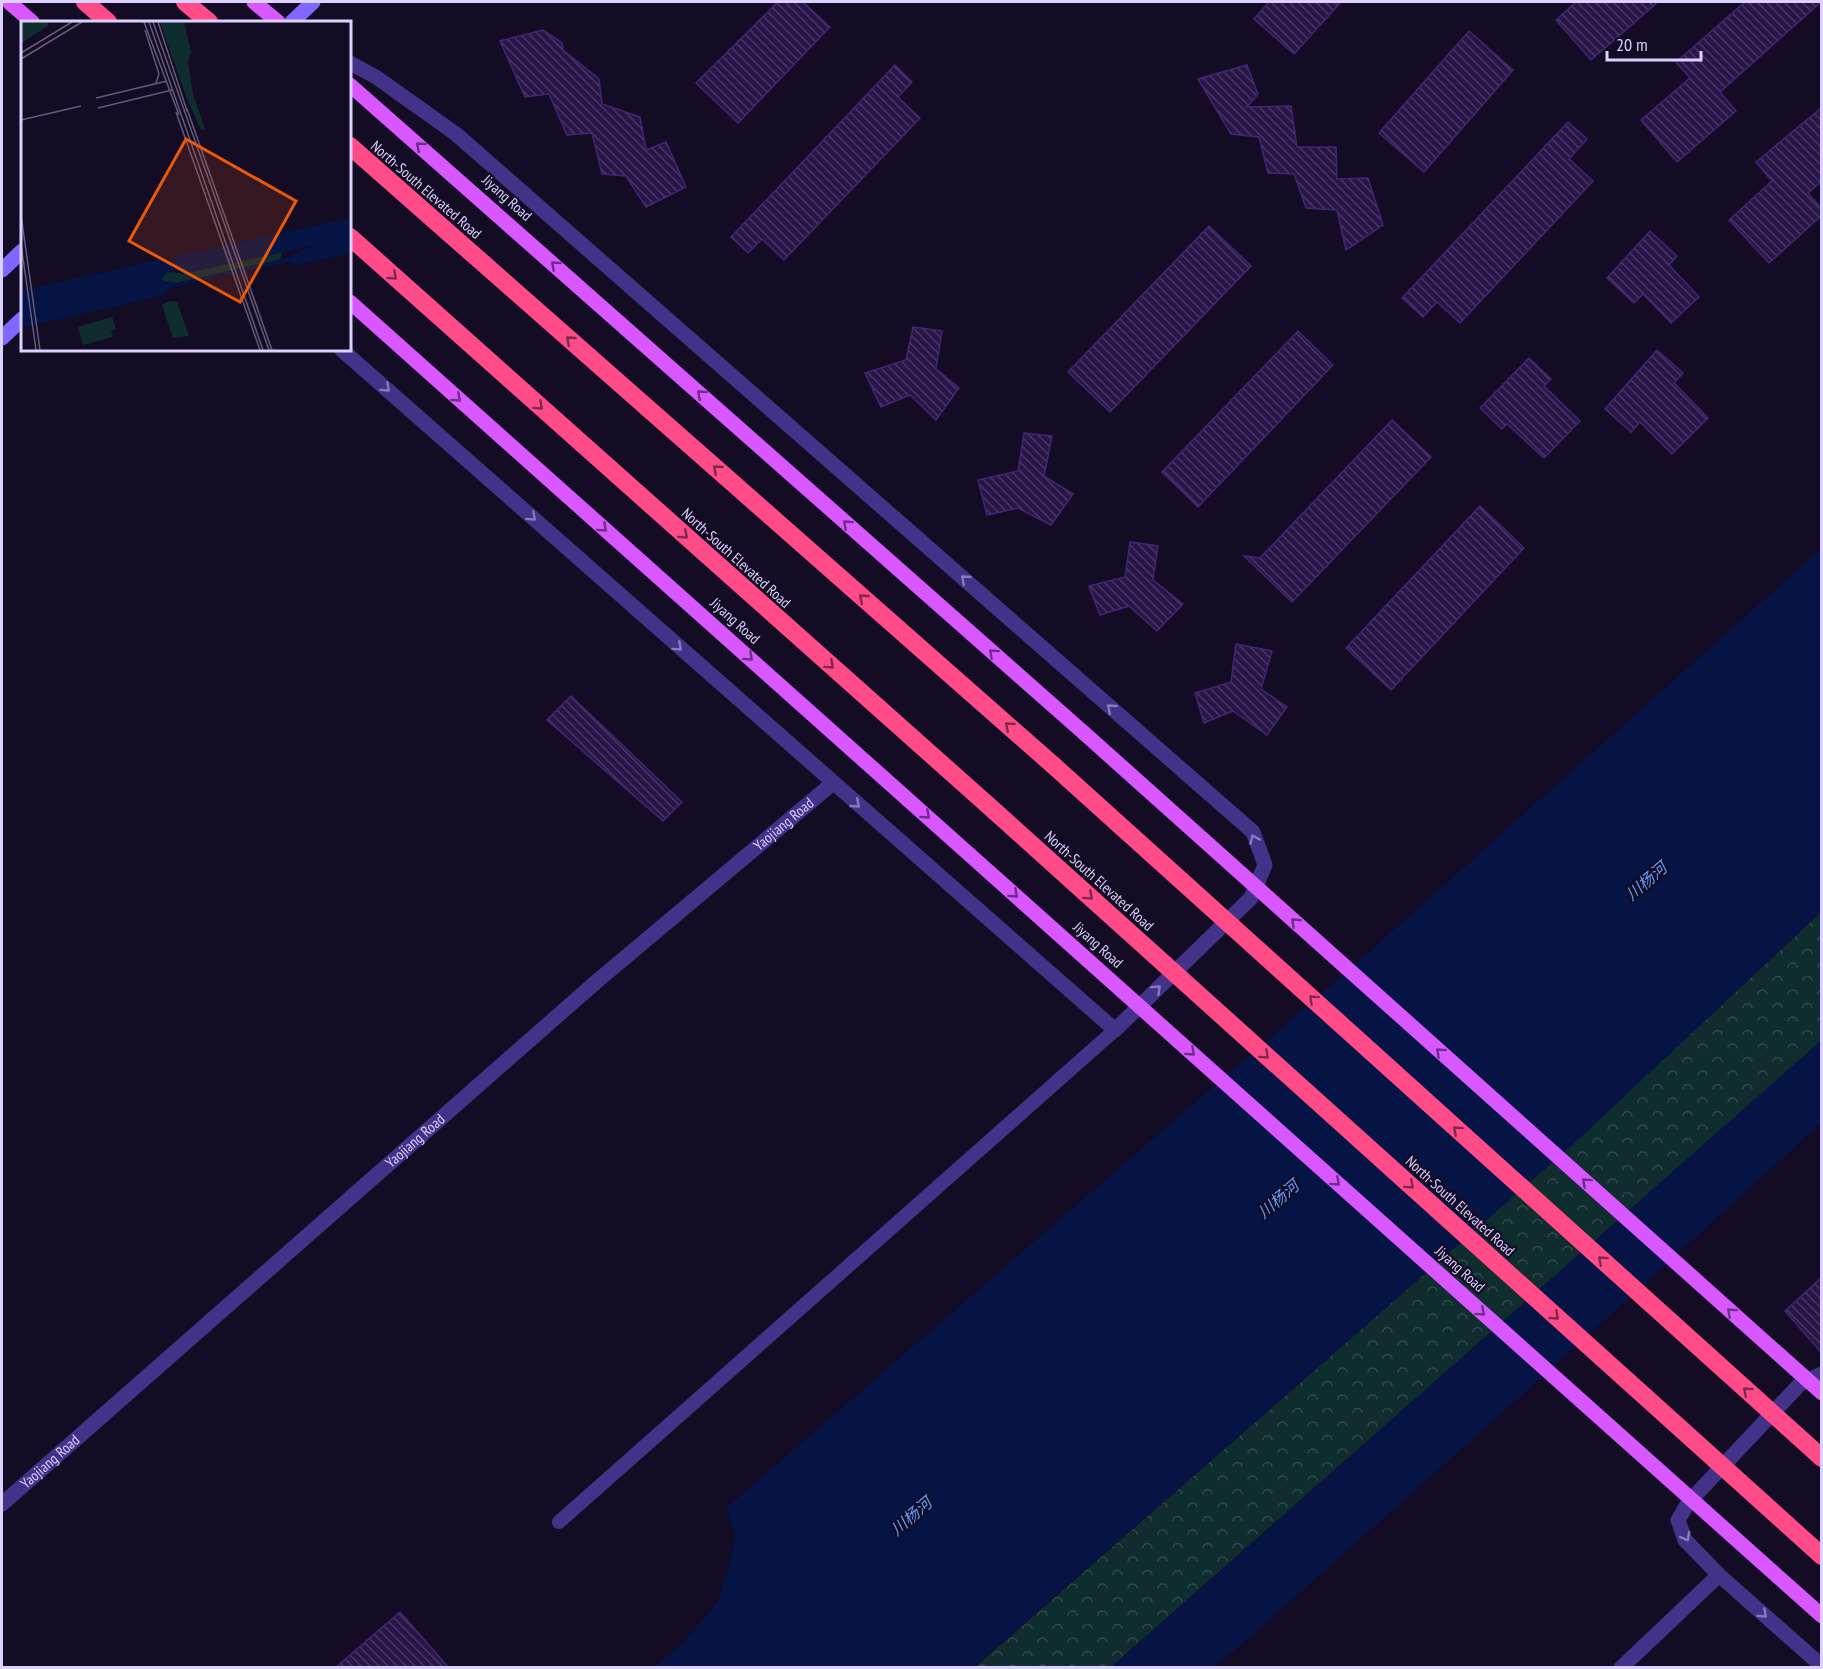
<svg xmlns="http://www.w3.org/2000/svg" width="1823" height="1669" viewBox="0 0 1823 1669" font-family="'PT Sans Narrow','Noto Sans SC',sans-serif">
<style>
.park{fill:url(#park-crowns)}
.water{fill:#051345}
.building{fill:url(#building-back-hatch);stroke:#412675;stroke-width:1.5}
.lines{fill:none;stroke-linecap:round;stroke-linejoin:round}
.lane{stroke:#423388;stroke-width:14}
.street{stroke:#423388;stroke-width:15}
.secondary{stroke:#8067ff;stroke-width:15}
.primary{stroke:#d857ff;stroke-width:15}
.highway{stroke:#ff4b88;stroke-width:18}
.primary-bridge{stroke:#d857ff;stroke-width:15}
.highway-bridge{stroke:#ff4b88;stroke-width:18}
.oneway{stroke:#6c2e87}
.oneway2{stroke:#7e2852}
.oneway3{stroke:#877abe}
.labels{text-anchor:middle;stroke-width:4.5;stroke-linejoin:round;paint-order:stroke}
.street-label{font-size:15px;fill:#dcd0ff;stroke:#140c25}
.water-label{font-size:16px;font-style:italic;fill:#5e9eff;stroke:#140c25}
.inset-road{fill:none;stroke:#645a7c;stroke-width:1.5}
.view{fill:#e8590c;fill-opacity:0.15;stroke:#e8590c;stroke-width:3}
.inset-edge{fill:none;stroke:#dcd0ff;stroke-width:3}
</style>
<defs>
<pattern id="park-crowns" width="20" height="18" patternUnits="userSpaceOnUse" patternTransform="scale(1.5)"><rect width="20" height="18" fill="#0f2c2f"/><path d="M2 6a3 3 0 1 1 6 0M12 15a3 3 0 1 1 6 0" fill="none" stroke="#314a4e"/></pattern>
<pattern id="building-back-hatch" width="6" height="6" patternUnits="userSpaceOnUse" patternTransform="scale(1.5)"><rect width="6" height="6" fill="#271647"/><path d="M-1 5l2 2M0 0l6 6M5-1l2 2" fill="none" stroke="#463763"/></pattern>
</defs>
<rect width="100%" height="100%" fill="#140c25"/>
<polygon class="park" points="1821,912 1821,1041 1111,1667 974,1668 1571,1146"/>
<g class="water">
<polygon points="1821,549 1821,912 1571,1146 974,1667 652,1668 680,1646 717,1603 729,1566 735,1536 726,1508 1361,959"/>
<polygon points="1821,1041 1821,1123 1528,1390 1241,1645 1214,1667 1111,1668"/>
</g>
<g class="building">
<polygon points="778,2 803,2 830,27 738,123 696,83"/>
<polygon points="1269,2 1341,2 1294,54 1254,19"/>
<polygon points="1576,2 1658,2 1591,60 1556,20"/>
<polygon points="1745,2 1821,2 1720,92 1736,111 1677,162 1641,120 1690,78 1676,62"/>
<polygon points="543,30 562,43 563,50 599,79 602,104 640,117 646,150 666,142 686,187 646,207 626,176 602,174 592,133 567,135 549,94 525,97 500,41"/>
<polygon points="1469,31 1513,70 1424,172 1379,133"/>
<polygon points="895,65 912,82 898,97 920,118 784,260 762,239 748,253 731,237"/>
<polygon points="1247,65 1258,94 1247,107 1291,106 1297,147 1336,147 1337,179 1368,178 1383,225 1346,250 1337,210 1306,208 1294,174 1268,173 1259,137 1231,134 1198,79"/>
<polygon points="1821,108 1821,182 1808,193 1821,208 1821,216 1769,263 1729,220 1772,181 1756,162"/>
<polygon points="1568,122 1587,139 1569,159 1593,181 1460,323 1437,302 1423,317 1402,298"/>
<polygon points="1209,226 1251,266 1110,412 1068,372"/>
<polygon points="1650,231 1677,256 1669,265 1699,297 1671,323 1643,294 1634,303 1607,278"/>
<polygon points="913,327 942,331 936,369 959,388 936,420 910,395 881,407 865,373 906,360"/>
<polygon points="1298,331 1333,365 1198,507 1162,472"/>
<polygon points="1657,350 1683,373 1674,383 1708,418 1672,454 1640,422 1631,432 1605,409"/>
<polygon points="1529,358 1551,379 1544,386 1580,421 1544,458 1507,424 1502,429 1480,408"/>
<polygon points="1392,420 1431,457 1292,602 1244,556 1260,558"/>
<polygon points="1024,433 1052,436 1044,476 1073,494 1051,525 1018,508 987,515 978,480 1018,471"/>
<polygon points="1480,506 1524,548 1391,690 1346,648"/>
<polygon points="1130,542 1158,546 1153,580 1183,604 1157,631 1129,606 1100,615 1089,586 1125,577"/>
<polygon points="1236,644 1272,651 1261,689 1287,707 1267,735 1233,711 1204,723 1195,693 1231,682"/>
<polygon points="571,696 682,802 663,821 547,720"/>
<polygon points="1821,1278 1821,1352 1785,1311"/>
<polygon points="400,1612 449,1668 335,1668"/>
</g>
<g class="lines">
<polyline class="lane" points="559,1522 1115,1030"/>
<g class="street">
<polyline points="342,350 1115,1030 1251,898 1265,865 1253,832 456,134 376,77 350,63"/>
<polyline points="1822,1374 1801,1383 1688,1503 1678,1520 1685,1540 1719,1575 1822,1666"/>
<path id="s1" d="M2 1504 596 982 833 783"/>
<polyline points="1621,1668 1719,1575"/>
</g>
<g class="secondary">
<polyline points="292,22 313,2"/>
<polyline points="2,270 22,251"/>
<polyline points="2,338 22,319"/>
</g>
<g class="primary">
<polyline points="9,2 32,22"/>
<polyline points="254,2 278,22"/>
<polyline points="350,85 1084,733"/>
<polyline points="350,302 970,855"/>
</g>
<g class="highway">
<polyline points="85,2 108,22"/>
<polyline points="185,2 209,22"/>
<polyline points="350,146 1053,765"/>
<polyline points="350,237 999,815"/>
</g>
<g class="primary-bridge">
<polyline points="1084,733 1822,1393"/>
<polyline points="970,855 1822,1616"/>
</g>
<g class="highway-bridge">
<polyline points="1053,765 1822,1458"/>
<polyline points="999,815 1822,1556"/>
</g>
</g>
<defs><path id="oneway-chevron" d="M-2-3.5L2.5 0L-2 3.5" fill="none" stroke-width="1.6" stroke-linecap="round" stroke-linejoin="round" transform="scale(1.5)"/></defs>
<g class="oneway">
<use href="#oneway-chevron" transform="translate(420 146) rotate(-139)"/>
<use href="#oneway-chevron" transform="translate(555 265) rotate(-138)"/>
<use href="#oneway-chevron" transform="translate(701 394) rotate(-138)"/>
<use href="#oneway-chevron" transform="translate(457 398) rotate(42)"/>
<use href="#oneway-chevron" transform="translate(847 524) rotate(-138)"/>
<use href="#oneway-chevron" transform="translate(603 528) rotate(42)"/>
<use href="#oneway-chevron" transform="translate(993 653) rotate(-138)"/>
<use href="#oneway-chevron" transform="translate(749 657) rotate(42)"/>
<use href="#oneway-chevron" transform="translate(926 815) rotate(42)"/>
<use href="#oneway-chevron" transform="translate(1014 894) rotate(42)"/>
<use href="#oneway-chevron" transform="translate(1295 922) rotate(-138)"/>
<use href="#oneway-chevron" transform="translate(1191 1052) rotate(42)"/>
<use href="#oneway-chevron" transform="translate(1440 1052) rotate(-138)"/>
<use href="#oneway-chevron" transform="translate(1336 1182) rotate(42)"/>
<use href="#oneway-chevron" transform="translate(1586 1182) rotate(-138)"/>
<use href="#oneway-chevron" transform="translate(1481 1312) rotate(42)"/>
<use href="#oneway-chevron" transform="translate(1731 1312) rotate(-138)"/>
</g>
<g class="oneway2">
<use href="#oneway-chevron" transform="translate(393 276) rotate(42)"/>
<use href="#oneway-chevron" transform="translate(570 340) rotate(-139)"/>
<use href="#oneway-chevron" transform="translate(539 406) rotate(42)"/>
<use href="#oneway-chevron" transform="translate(717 469) rotate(-139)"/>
<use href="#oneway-chevron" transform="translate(684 535) rotate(42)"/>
<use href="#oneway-chevron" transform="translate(863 598) rotate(-139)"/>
<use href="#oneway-chevron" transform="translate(830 665) rotate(42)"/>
<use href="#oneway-chevron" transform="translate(1009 726) rotate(-139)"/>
<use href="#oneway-chevron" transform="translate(1089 896) rotate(42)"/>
<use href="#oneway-chevron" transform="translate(1313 999) rotate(-138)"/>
<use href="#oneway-chevron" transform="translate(1265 1055) rotate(42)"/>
<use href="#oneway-chevron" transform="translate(1457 1130) rotate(-138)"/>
<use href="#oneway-chevron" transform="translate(1410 1185) rotate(42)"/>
<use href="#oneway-chevron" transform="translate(1602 1260) rotate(-138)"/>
<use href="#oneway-chevron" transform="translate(1555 1316) rotate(42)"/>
<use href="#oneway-chevron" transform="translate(1747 1391) rotate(-138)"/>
</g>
<g class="oneway3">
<use href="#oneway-chevron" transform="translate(386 388) rotate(42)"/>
<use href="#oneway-chevron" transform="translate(532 517) rotate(42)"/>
<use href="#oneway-chevron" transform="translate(965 579) rotate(-139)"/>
<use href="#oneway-chevron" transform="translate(678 647) rotate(42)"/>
<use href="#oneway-chevron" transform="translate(1111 708) rotate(-139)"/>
<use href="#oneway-chevron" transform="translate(856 804) rotate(41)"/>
<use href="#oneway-chevron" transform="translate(1254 839) rotate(-114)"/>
<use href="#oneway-chevron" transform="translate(1157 989) rotate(-44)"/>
<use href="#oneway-chevron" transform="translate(1686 1537) rotate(61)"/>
<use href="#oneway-chevron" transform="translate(1763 1614) rotate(42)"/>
</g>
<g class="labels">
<g class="street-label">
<text transform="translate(426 190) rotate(41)" y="5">North-South Elevated Road</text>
<text transform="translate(507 198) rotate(42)" y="5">Jiyang Road</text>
<text transform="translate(736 558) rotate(42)" y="5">North-South Elevated Road</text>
<text transform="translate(735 621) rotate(42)" y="5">Jiyang Road</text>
<text dy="5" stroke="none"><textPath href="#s1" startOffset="1036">Yaojiang Road</textPath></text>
<text transform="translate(1099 881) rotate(42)" y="5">North-South Elevated Road</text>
<text transform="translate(1098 945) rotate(42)" y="5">Jiyang Road</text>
<text dy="5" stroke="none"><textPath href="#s1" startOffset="550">Yaojiang Road</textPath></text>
<text transform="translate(1460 1206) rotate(42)" y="5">North-South Elevated Road</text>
<text transform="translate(1460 1269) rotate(42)" y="5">Jiyang Road</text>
<text dy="5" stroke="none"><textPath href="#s1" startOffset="64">Yaojiang Road</textPath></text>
</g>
<g class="water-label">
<text transform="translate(1646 881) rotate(-41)" y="6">川杨河</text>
<text transform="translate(1278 1199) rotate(-41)" y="6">川杨河</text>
<text transform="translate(911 1516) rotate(-41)" y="6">川杨河</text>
</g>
</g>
<g transform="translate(21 21)">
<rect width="330" height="330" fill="#140c25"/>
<path d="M0 1H27V5L0 22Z" fill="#0f2c2f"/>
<path d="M139 1H163L170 31 167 40 172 73 184 108 180 109 166 78ZM261 231 259 239 155 262 140 259 146 251 162 252ZM149 280 156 281 168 315 152 317 141 284Z" fill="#0f2c2f"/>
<path d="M91 296 95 308 90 310 92 316 62 324 57 306Z" fill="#0f2c2f"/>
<path d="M330 197V232L276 244 265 241 149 267 144 274 0 307V270L136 239 150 241 158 234ZM295 224 265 237 155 262 140 259 146 251 154 249 162 253Z" fill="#051345" fill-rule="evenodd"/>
<path class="inset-road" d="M123 1 158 94M128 1 242 329M132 1 248 329M137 1 166 90M124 9 138 53 135 62M0 32 51 1M0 38 61 1M75 77 146 60M77 87 151 69M166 88 251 329M155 91 239 329M0 99 60 85M0 194 19 329M0 223 15 329"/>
<path class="view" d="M165 118 275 180 219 281 108 220Z"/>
<rect width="330" height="330" class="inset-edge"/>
</g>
<rect width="1823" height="1669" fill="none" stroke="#dcd0ff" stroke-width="6"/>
<path d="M1607 51v9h94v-9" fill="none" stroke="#dcd0ff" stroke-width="3"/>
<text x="1616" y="51" font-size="18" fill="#dcd0ff" stroke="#140c25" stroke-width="4.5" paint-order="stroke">20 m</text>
</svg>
